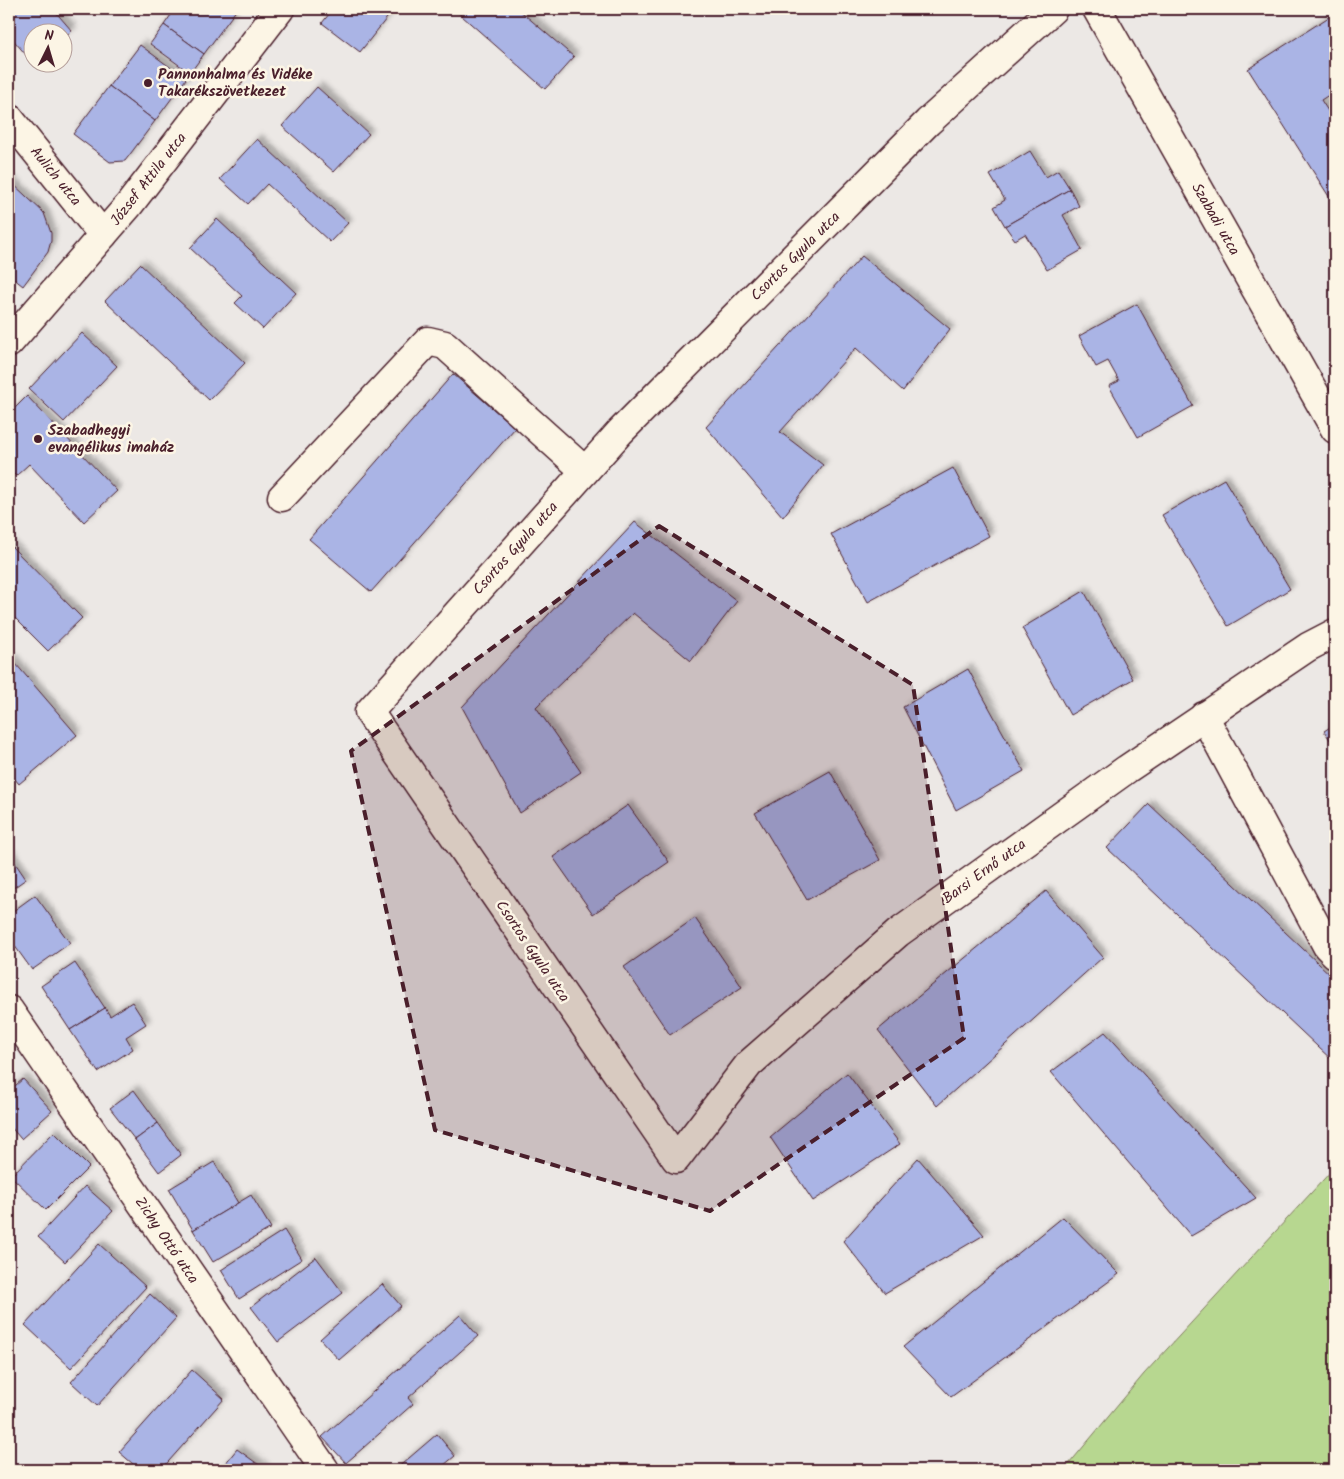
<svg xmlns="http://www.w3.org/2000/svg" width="1344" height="1479" viewBox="0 0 1344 1479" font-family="Kalam,sans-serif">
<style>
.green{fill:#b7d790;stroke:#807b5e}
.building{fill:#aab4e5;stroke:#4a1f2b;filter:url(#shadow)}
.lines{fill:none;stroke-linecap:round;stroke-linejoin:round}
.minor-casing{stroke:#4a1f2b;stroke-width:31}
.minor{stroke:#fcf5e5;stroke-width:28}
.marked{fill:#4a1f2b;fill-opacity:0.2;stroke:#4a1f2b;stroke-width:4;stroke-dasharray:10 6;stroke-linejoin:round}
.poi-dot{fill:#4a1f2b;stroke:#fcf5e5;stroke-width:2}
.labels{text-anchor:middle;stroke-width:5;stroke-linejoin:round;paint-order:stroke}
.poi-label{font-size:15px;font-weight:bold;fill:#4a1f2b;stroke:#fcf5e5;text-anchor:start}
.street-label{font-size:15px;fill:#4a1f2b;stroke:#fcf5e5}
</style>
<defs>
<filter id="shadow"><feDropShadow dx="4.5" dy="-4.5" stdDeviation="2.5" flood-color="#0004"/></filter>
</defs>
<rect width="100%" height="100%" fill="#ece8e5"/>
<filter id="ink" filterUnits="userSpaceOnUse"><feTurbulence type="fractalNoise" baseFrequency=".02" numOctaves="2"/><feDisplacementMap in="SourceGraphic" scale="10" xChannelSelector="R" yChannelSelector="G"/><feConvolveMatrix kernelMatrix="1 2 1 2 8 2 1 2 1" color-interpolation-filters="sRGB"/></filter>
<g filter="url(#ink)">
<polygon class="green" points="1335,1167 1335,1470 1064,1470 1144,1374"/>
<g class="building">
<polygon points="17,9 53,9 72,31 62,38 62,32 32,32 33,63 9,35 9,16"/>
<polygon points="175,9 237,9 204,54 164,25"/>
<polygon points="333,9 394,9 360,52 322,23"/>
<polygon points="454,9 518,9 574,57 545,89"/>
<polygon points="1335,13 1335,91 1321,100 1335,122 1335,206 1248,69"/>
<polygon points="164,25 204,54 190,73 150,44"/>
<polygon points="140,45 186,79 155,121 109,86"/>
<polygon points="109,86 155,121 125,161 110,162 73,134"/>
<polygon points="317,87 369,134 334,172 282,126"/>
<polygon points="257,139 348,223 330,242 267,184 248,204 220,179"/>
<polygon points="1030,151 1046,177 1058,170 1070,189 1005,226 994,207 1005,200 990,175"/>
<polygon points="9,180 44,213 51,233 51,241 48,252 23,286 9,275"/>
<polygon points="1070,189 1079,206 1063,215 1082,250 1047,270 1025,234 1015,240 1005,226"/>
<polygon points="217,219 296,293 263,329 235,303 242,296 190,248"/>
<polygon points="862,256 950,329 903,391 856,348 780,432 823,465 783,517 706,427"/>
<polygon points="140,264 245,363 209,400 105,301"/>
<polygon points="1137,304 1193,406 1138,437 1109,386 1119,381 1108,361 1096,367 1079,336"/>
<polygon points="82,333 117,366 64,422 29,389"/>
<polygon points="453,374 515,428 371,592 309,539"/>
<polygon points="27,396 117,491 84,522 29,464 16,476 9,469 9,414"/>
<polygon points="953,468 989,536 868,602 831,534"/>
<polygon points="1224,479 1290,589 1228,626 1162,515"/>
<polygon points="635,522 737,601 691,661 633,613 536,707 581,772 520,813 462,707"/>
<polygon points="9,544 82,618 48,651 9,612"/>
<polygon points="1084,591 1133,679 1070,715 1022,628"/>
<polygon points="9,656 77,735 19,784 9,772 9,733 11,732 9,729"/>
<polygon points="968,669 1024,771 956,810 903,707"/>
<polygon points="1335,724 1335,747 1324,731"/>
<polygon points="830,771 880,860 807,900 755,813"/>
<polygon points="1149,804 1335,979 1335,1063 1107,848"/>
<polygon points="628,805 669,862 593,914 553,857"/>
<polygon points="9,854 26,879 9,891"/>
<polygon points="1046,891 1103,957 937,1106 878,1030"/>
<polygon points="35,895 70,943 32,970 9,938 9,914"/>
<polygon points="695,918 742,987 670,1035 624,967"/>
<polygon points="75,963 105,1008 70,1030 41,986"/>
<polygon points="132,1002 146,1024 126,1037 133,1049 98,1072 70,1030 105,1008 110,1016"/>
<polygon points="1105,1032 1256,1198 1191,1236 1051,1072"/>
<polygon points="847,1073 900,1144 813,1201 770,1137"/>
<polygon points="23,1079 52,1111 21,1139 9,1125 9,1091"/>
<polygon points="134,1090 158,1123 135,1140 110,1108"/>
<polygon points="158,1123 181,1155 159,1172 135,1140"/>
<polygon points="54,1132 89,1167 46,1210 11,1176"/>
<polygon points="918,1158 984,1235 885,1293 843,1241"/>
<polygon points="214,1162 238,1203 193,1230 169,1189"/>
<polygon points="85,1186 113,1211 65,1262 38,1237"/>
<polygon points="251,1195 271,1228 213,1262 193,1230"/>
<polygon points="1063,1217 1119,1274 951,1397 903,1347"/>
<polygon points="284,1230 302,1259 239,1299 221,1270"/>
<polygon points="99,1244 146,1287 71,1368 25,1325"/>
<polygon points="316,1257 343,1293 278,1342 251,1307"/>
<polygon points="382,1284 401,1306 339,1360 320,1339"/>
<polygon points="150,1294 176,1318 97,1406 71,1382"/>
<polygon points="460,1315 478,1336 408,1398 413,1404 346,1463 322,1437"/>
<polygon points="192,1370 224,1399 161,1470 140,1470 119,1452"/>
<polygon points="437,1434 455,1456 438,1470 395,1470"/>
<polygon points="237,1449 266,1470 220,1470"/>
</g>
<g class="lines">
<defs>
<g id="minor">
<polyline points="1053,9 928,122 620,432 369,712 676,1159 749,1064 898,933 1127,769 1308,647 1335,633"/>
<polyline points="1097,9 1335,429"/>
<polyline points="9,118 103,235"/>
<polyline points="9,343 129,205 280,9"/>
<polyline points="282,497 428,341 445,345 585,471"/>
<polyline points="1204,716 1327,946 1335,954"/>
<polyline points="9,1010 325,1470"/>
</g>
</defs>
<use href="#minor" class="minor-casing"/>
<use href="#minor" class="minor"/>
</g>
</g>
<path class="marked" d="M659 526 913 685 964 1038 710 1211 435 1130 351 751Z"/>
<g class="poi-dot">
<circle cx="148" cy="83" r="5"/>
<circle cx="38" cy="439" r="5"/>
</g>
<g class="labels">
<g class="poi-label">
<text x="158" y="79">Pannonhalma és Vidéke<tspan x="158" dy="17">Takarékszövetkezet</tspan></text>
<text x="48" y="435">Szabadhegyi<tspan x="48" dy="17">evangélikus imaház</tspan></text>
</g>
<g class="street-label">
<text transform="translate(56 176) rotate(51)" y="5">Aulich utca</text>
<text transform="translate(148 179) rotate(-52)" y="5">József Attila utca</text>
<text transform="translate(1216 219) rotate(60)" y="5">Szabadi utca</text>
<text transform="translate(795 256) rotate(-45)" y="5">Csortos Gyula utca</text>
<text transform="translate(515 548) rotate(-48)" y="5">Csortos Gyula utca</text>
<text transform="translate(984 871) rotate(-36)" y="5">Barsi Ernő utca</text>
<text transform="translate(533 951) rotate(56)" y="5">Csortos Gyula utca</text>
<text transform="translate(167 1240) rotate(56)" y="5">Zichy Ottó utca</text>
</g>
</g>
<rect width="1344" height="1479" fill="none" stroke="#fcf5e5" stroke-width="30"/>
<rect x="15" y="15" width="1314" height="1449" fill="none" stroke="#4a1f2b" stroke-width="2" filter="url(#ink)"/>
<g transform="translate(48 48) rotate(5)"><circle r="24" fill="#fcf5e5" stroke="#b59f9b"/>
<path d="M0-4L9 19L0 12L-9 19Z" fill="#4a1f2b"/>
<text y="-8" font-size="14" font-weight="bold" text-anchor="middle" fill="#4a1f2b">N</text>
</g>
</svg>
